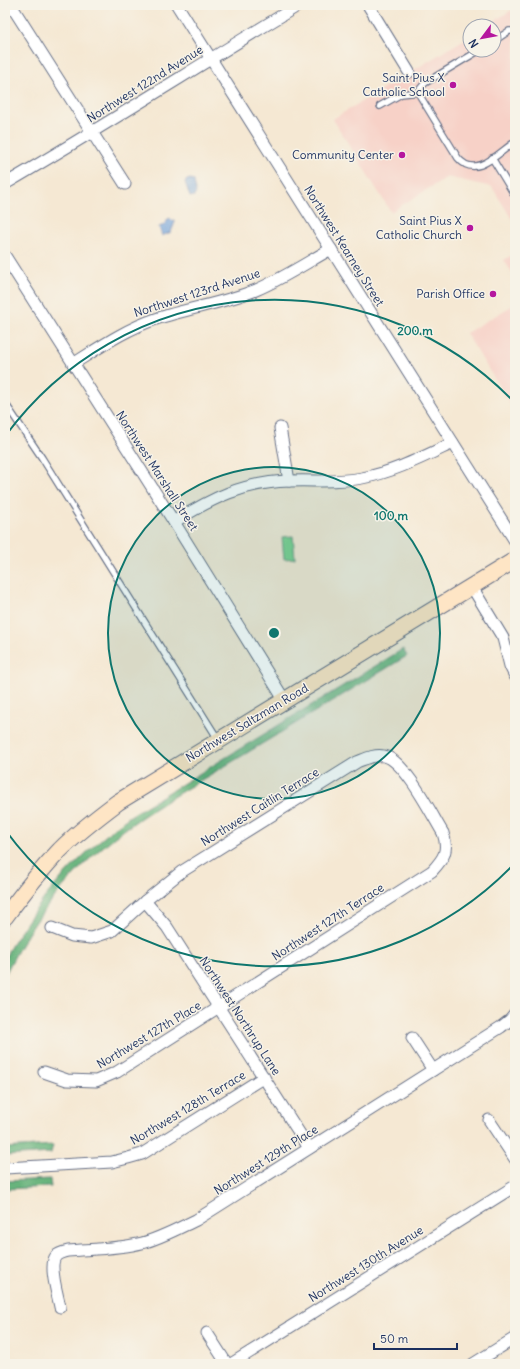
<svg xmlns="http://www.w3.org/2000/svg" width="520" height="1369" viewBox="0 0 520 1369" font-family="Delius,sans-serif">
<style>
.built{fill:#f7d1c7}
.green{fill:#80d192;stroke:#4e8078}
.forest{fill:#68b37c;stroke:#42716d}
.water{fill:#70a0d9;stroke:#46689c}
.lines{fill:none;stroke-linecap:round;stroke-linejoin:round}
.lane-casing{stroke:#677087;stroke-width:8}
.street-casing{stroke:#677087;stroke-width:13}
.secondary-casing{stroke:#677087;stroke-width:18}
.lane{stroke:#fff;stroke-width:5.5}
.street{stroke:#fff;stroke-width:11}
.secondary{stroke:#fee5c5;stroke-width:16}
.ring{fill:none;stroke:#0f766e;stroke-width:2}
.poi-dot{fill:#b5179e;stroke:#f7f3e8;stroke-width:1.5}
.labels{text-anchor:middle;stroke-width:3;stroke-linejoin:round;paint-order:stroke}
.poi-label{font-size:12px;fill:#1b2f5e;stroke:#f7f3e8;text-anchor:end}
.street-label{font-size:12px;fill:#1b2f5e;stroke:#f7f3e8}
.centre{fill:#0f766e;stroke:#f7f3e8;stroke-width:2}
.ring-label{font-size:12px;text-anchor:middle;font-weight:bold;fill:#0f766e;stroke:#f7f3e8;stroke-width:3;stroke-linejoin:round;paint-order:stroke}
</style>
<rect width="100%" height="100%" fill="#f7f3e8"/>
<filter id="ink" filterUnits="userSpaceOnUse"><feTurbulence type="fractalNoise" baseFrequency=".025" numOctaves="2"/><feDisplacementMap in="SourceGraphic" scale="8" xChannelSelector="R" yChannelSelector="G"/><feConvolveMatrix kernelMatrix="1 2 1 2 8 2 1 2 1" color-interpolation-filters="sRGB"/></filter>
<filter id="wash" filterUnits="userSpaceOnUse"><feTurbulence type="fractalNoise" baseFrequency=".012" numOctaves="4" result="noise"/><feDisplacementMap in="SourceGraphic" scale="16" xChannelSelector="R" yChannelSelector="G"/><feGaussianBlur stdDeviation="0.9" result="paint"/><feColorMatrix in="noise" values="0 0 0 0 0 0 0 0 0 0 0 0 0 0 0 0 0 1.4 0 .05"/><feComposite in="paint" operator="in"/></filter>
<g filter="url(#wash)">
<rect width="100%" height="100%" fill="#f5e8d3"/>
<g class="built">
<polygon points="515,8 515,224 492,187 447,177 391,212 333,119 470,36 470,50 494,50 494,26 486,26"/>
<polygon points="515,253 515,277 504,260"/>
<polygon points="515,304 515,412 466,333"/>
</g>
<polygon class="green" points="293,536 295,558 284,559 282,537"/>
<g class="forest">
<path d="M403 649 407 656C352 689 297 723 242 756 202 780 161 802 124 830 74 867 32 919 5 975 5 970 4 962 6 957 9 947 17 937 23 928 51 884 88 848 130 816Z"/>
<polygon points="53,1145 51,1153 5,1156 5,1148"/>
<polygon points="50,1179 51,1187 5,1189 5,1181"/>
</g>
<g class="water">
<polygon points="191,179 194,181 196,193 194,196 190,197 185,182 187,180"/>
<polygon points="169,218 175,222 171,232 162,236 159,227 164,225"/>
</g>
</g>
<g filter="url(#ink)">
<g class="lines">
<defs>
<g id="lane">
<polyline points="494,41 509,31 515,31"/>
<path d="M480 50 425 83 420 89V96L458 158C476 180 499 152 515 142"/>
<polyline points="380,106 401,94 420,92"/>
<polyline points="492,158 515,196"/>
<polyline points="5,403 42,458 218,739"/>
</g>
<g id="street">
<polyline points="11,5 125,184"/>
<polyline points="177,5 515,541"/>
<polyline points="368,5 409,72"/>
<path d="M5 184C104 126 201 64 299 5"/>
<polyline points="5,256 174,522 285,701"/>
<path d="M73 364C100 347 126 329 156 319 189 308 224 303 256 290 282 279 306 263 331 249"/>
<polyline points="280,428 289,481"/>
<path d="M174 522C212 498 244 482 290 481 314 480 338 483 362 478 394 472 423 457 453 443"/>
<polyline points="472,587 503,638 510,666 515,676"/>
<polyline points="145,901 167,927 309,1148"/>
<polyline points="412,1038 433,1070"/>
<path d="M44 1072 67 1080 96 1081 117 1072 432 871C444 858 449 851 443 833 432 815 404 759 384 756 374 754 365 759 357 762L181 872 145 901 112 931 91 938 72 936 52 928"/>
<polyline points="489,1120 515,1159"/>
<polyline points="5,1168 112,1162 128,1158 142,1154 264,1077"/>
<path d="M60 1307C58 1296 48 1265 56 1256 59 1253 64 1252 68 1251 93 1249 118 1249 142 1243 161 1238 179 1228 196 1220L501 1027 510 1020 515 1014"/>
<polyline points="207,1333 227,1364"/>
<polyline points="231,1364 515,1186"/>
<polyline points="473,1364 515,1338"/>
</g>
<path id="secondary" d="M5 917C22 894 40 871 60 850 78 832 98 817 118 802L515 560"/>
</defs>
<use href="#lane" class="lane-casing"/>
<use href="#street" class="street-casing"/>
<use href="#secondary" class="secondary-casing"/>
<use href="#lane" class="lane"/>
<use href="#street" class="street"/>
<use href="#secondary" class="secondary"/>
</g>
</g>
<circle cx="274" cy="633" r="166" fill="#0f766e" fill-opacity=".12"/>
<g class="ring">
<circle cx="274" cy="633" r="166"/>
<path d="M514 864A333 333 0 0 1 6 831M6 435A333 333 0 0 1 514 402"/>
</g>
<g class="poi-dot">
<circle cx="453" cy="85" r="4"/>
<circle cx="402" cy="155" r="4"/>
<circle cx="470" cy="228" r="4"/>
<circle cx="493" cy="294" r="4"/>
</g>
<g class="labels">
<g class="poi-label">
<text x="445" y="82">Saint Pius X<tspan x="445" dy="14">Catholic School</tspan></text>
<text x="394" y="159">Community Center</text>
<text x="462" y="225">Saint Pius X<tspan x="462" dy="14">Catholic Church</tspan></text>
<text x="485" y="298">Parish Office</text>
</g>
<g class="street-label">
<text transform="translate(145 84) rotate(-32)" y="4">Northwest 122nd Avenue</text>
<text transform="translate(344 246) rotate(58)" y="4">Northwest Kearney Street</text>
<text transform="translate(197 293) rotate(-18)" y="4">Northwest 123rd Avenue</text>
<text transform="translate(157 471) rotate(57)" y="4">Northwest Marshall Street</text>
<text transform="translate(247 723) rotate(-31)" y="4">Northwest Saltzman Road</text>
<text transform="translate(260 807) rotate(-32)" y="4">Northwest Caitlin Terrace</text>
<text transform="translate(328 922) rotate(-33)" y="4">Northwest 127th Terrace</text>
<text transform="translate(240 1016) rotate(57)" y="4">Northwest Northrup Lane</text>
<text transform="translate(149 1035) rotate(-31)" y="4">Northwest 127th Place</text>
<text transform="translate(188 1108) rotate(-31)" y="4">Northwest 128th Terrace</text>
<text transform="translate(266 1160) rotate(-32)" y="4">Northwest 129th Place</text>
<text transform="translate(366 1264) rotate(-32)" y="4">Northwest 130th Avenue</text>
</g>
</g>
<circle cx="274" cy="633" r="6" class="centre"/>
<g class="ring-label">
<text x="415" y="335">200 m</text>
<text x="391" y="520">100 m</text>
</g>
<rect width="520" height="1369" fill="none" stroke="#f7f3e8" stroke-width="20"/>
<g transform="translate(482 38) rotate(238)"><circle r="19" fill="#f7f3e8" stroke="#9fa5b1"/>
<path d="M0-3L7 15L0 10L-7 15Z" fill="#b5179e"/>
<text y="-6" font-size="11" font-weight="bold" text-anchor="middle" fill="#1b2f5e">N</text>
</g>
<path d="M374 1343v6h83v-6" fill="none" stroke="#1b2f5e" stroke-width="2"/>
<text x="380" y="1343" font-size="12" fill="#1b2f5e" stroke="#f7f3e8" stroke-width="3" paint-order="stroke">50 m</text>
</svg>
